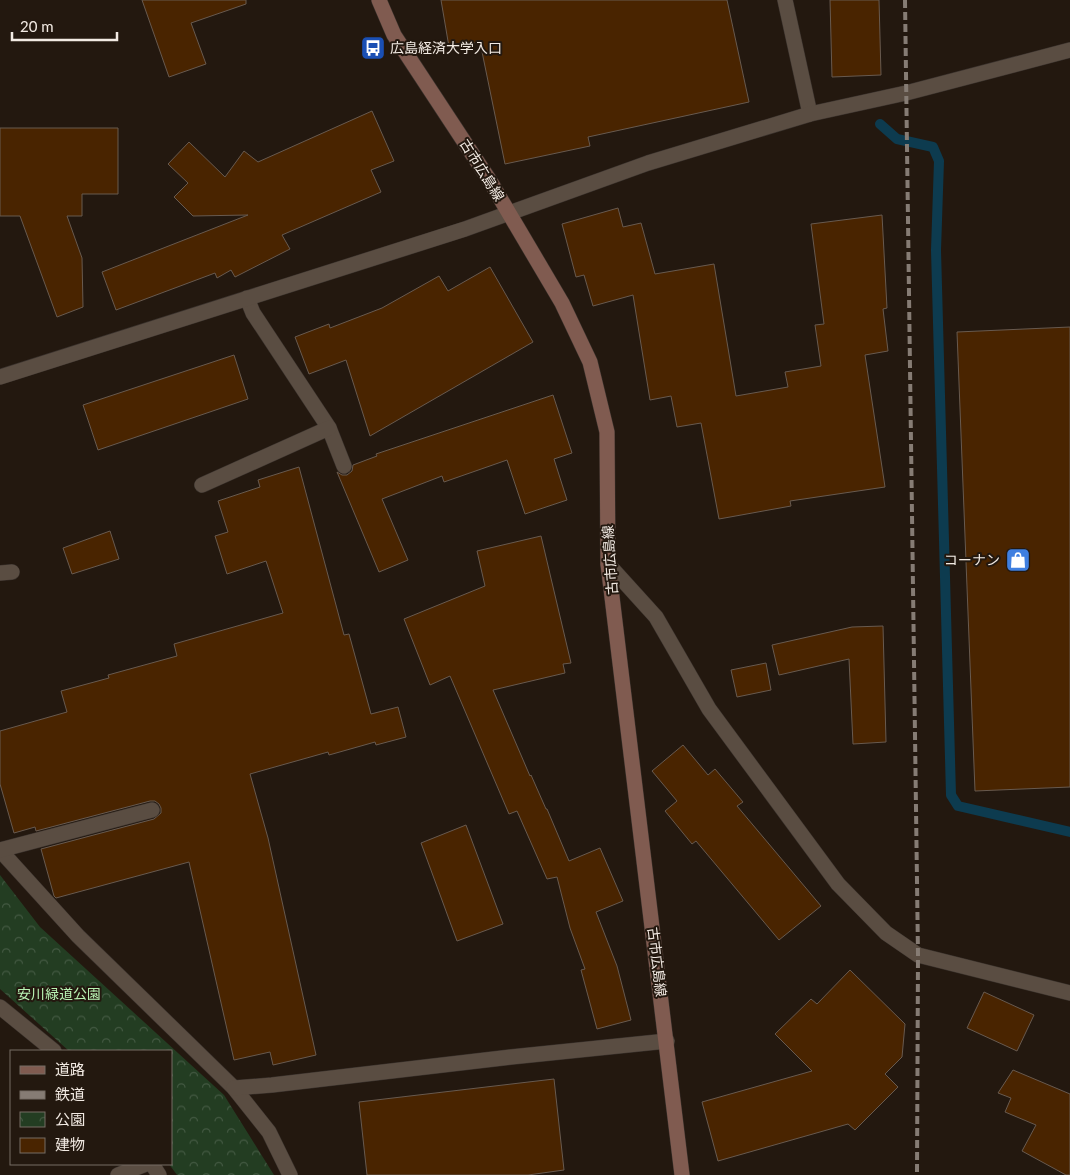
<svg xmlns="http://www.w3.org/2000/svg" width="1070" height="1175" viewBox="0 0 1070 1175" font-family="Lato,'Noto Sans JP',sans-serif">
<style>
.park{fill:url(#park-crowns)}
.lines{fill:none;stroke-linecap:round;stroke-linejoin:round}
.stream{stroke:#0d3b4f;stroke-width:10}
.building{fill:#492400;stroke:#685a4f}
.minor-casing{stroke:#3a322d;stroke-width:16}
.tertiary-casing{stroke:#3a322d;stroke-width:16}
.secondary-casing{stroke:#3a322d;stroke-width:16}
.minor{stroke:#5a4d42;stroke-width:15}
.tertiary{stroke:#5a4d42;stroke-width:15}
.secondary{stroke:#805b50;stroke-width:15}
.rail{stroke:#867c74;stroke-width:4;stroke-dasharray:8 4;stroke-linecap:butt}
.labels{text-anchor:middle;stroke-width:4;stroke-linejoin:round;paint-order:stroke}
.poi-label{font-size:14px;fill:#f2eae3;stroke:#23180f;text-anchor:start}
.street-label{font-size:14px;fill:#f2eae3;stroke:#23180f}
.park-label{font-size:14px;fill:#b8f3b3;stroke:#23180f}
</style>
<defs>
<pattern id="park-crowns" width="20" height="18" patternUnits="userSpaceOnUse" patternTransform="scale(1.25)"><rect width="20" height="18" fill="#233d22"/><path d="M2 6a3 3 0 1 1 6 0M12 15a3 3 0 1 1 6 0" fill="none" stroke="#435942"/></pattern>
</defs>
<rect width="100%" height="100%" fill="#23180f"/>
<polygon class="park" points="0,875 40,927 224,1095 274,1175 177,1175 169,1164 171,1164 171,1051 69,1051 0,989"/>
<g class="lines">
<polyline class="stream" points="880,124 897,139 933,147 939,161 936,250 951,795 958,806 1070,832"/>
</g>
<g class="building">
<polygon points="142,0 246,0 246,4 191,23 206,64 169,77"/>
<polygon points="441,0 727,0 749,102 588,137 590,146 505,164 480,42 449,47"/>
<polygon points="830,0 879,0 881,75 832,77"/>
<polygon points="372,111 394,161 371,170 381,192 282,235 290,249 235,277 231,270 217,278 215,273 116,310 102,272 248,215 193,216 174,197 188,183 168,164 189,142 225,177 244,151 258,162"/>
<polygon points="0,128 118,128 118,194 82,194 82,216 67,216 82,258 83,307 57,317 20,216 0,216"/>
<polygon points="618,208 623,227 641,223 655,274 714,264 736,396 788,387 785,372 821,366 815,325 824,324 811,224 882,215 887,308 883,309 888,351 865,355 885,487 790,501 791,506 719,519 701,423 677,427 671,396 650,400 633,295 593,306 584,275 576,277 562,224"/>
<polygon points="490,267 533,342 370,436 346,360 309,374 295,337 329,324 330,328 382,308 439,276 448,291"/>
<polygon points="1070,327 1070,787 975,791 957,332"/>
<polygon points="234,355 248,399 98,450 83,405"/>
<polygon points="553,395 572,453 554,459 567,500 525,514 507,460 444,482 442,476 382,499 408,560 379,572 337,472 342,475 347,475 352,471 353,465 377,456 376,454"/>
<polygon points="299,467 344,635 349,634 371,714 398,707 406,737 376,745 375,742 329,755 328,752 250,774 268,838 316,1055 273,1065 270,1052 234,1060 189,862 56,898 54,896 41,849 154,819 161,813 161,808 159,804 155,801 150,801 36,831 35,827 14,833 0,784 0,731 67,712 61,691 109,678 108,675 177,656 174,644 283,613 266,561 227,574 215,536 228,532 218,501 260,487 258,480"/>
<polygon points="110,531 119,559 72,574 63,548"/>
<polygon points="541,536 571,663 563,664 565,673 493,690 530,776 531,775 546,809 547,809 569,861 600,848 623,901 596,912 617,966 631,1020 597,1029 581,970 585,969 570,928 557,877 547,879 517,811 509,814 450,676 430,685 404,619 485,586 477,551"/>
<polygon points="883,626 886,742 853,744 849,659 779,675 772,645 852,627"/>
<polygon points="766,663 771,690 737,697 731,670"/>
<polygon points="683,745 708,775 715,769 743,802 737,806 821,906 779,940 696,841 692,844 665,811 677,801 652,771"/>
<polygon points="466,825 503,924 457,941 421,843"/>
<polygon points="850,970 905,1024 902,1057 885,1074 898,1087 855,1130 848,1124 718,1161 702,1102 812,1071 775,1034 811,999 817,1004"/>
<polygon points="984,992 1034,1015 1017,1051 967,1028"/>
<polygon points="1013,1070 1070,1094 1070,1175 1066,1175 1022,1151 1036,1125 1005,1112 1011,1098 998,1093"/>
<polygon points="554,1079 564,1170 528,1175 367,1175 359,1102"/>
</g>
<g class="lines">
<defs>
<g id="minor">
<polyline points="785,0 810,114"/>
<polyline points="247,298 253,313 329,428 344,466"/>
<polyline points="202,485 329,428"/>
<polyline points="608,564 656,617 709,709 838,884 886,933 918,955 1070,993"/>
<polyline points="0,573 12,572"/>
<polyline points="0,850 78,936 234,1088 269,1132 290,1175"/>
<polyline points="0,850 152,810"/>
<polyline points="0,1007 54,1051"/>
<polyline points="234,1088 272,1085 511,1057 667,1041"/>
<polyline points="152,1164 159,1175"/>
<polyline points="118,1175 146,1164"/>
</g>
<polyline id="tertiary" points="0,377 465,229 648,163 810,114 906,93 1070,50"/>
<polyline id="secondary" points="379,0 394,35 490,181 562,303 590,362 607,432 608,564 682,1175"/>
</defs>
<use href="#minor" class="minor-casing"/>
<use href="#tertiary" class="tertiary-casing"/>
<use href="#secondary" class="secondary-casing"/>
<use href="#minor" class="minor"/>
<use href="#tertiary" class="tertiary"/>
<use href="#secondary" class="secondary"/>
<polyline class="rail" points="905,0 918,955 917,1175"/>
</g>
<defs>
<symbol id="bus-square" viewBox="-11 -11 22 22"><rect x="-9" y="-9" width="18" height="18" rx="4" fill="#1a4fb4" stroke="#23180f"/><path d="M-5-6H5V4H4V6H2V4H-2V6H-4V4H-5ZM-3.5-4V0h7V-4ZM-3.5 1.2v1.5H-2V1.2ZM2 1.2v1.5H3.5V1.2Z" fill="#fff"/></symbol>
<symbol id="shop-square" viewBox="-11 -11 22 22"><rect x="-9" y="-9" width="18" height="18" rx="4" fill="#3f7fe0" stroke="#23180f"/><path d="M-5-2.5h2.3a2.7 3.5 0 0 1 5.4 0H5L5.5 6h-11ZM-1.5-2.5h3a1.5 2.3 0 0 0-3 0Z" fill="#fff"/></symbol>
</defs>
<g fill-rule="evenodd">
<use href="#bus-square" x="359" y="34" width="28" height="28"/>
<use href="#shop-square" x="1004" y="546" width="28" height="28"/>
</g>
<g class="labels">
<g class="poi-label">
<text x="390" y="53">広島経済大学入口</text>
<text x="1000" y="565" text-anchor="end">コーナン</text>
</g>
<g class="street-label">
<text transform="translate(482 170) rotate(58)" y="5">古市広島線</text>
<text transform="translate(610 560) rotate(-94)" y="5">古市広島線</text>
<text transform="translate(657 962) rotate(83)" y="5">古市広島線</text>
</g>
<g class="park-label">
<text x="59" y="999">安川緑道公園</text>
</g>
</g>
<rect x="10" y="1050" width="162" height="115" fill="#23180f" stroke="#766c64"/>
<rect x="20" y="1066" width="25" height="8" fill="#805b50" stroke="#766c64"/>
<text x="55" y="1075" font-size="15" fill="#f2eae3">道路</text>
<rect x="20" y="1091" width="25" height="8" fill="#867c74" stroke="#766c64"/>
<text x="55" y="1100" font-size="15" fill="#f2eae3">鉄道</text>
<rect x="20" y="1112" width="25" height="15" fill="url(#park-crowns)" stroke="#766c64"/>
<text x="55" y="1125" font-size="15" fill="#f2eae3">公園</text>
<rect x="20" y="1138" width="25" height="15" fill="#492400" stroke="#766c64"/>
<text x="55" y="1150" font-size="15" fill="#f2eae3">建物</text>
<path d="M12 32v8h105v-8" fill="none" stroke="#f2eae3" stroke-width="2.5"/>
<text x="20" y="32" font-size="15" fill="#f2eae3" stroke="#23180f" stroke-width="4" paint-order="stroke">20 m</text>
</svg>
